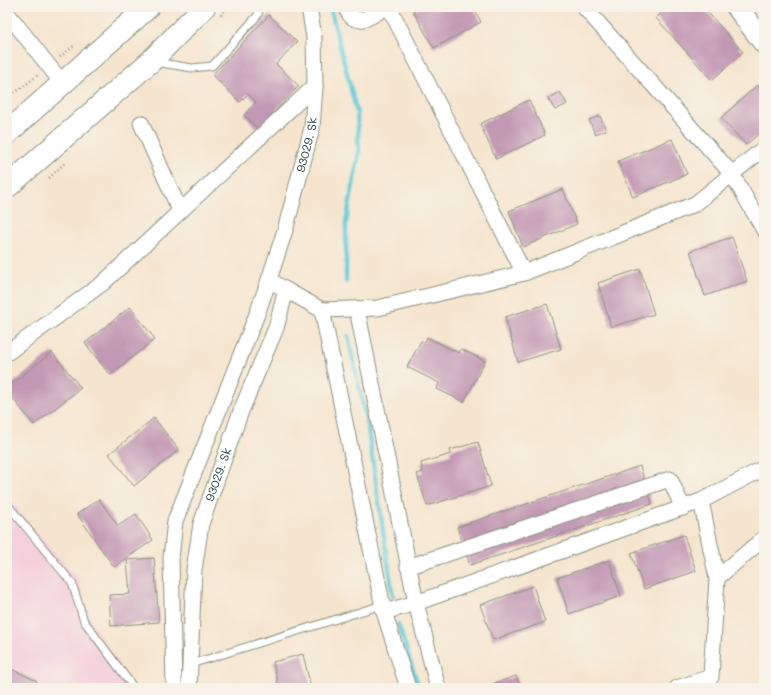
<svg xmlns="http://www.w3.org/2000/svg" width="771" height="695" viewBox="0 0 771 695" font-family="Mali,sans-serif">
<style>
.built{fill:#f4cfdc}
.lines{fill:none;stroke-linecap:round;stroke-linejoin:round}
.stream{stroke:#5cc8d6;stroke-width:4.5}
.building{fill:#c299b4}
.lane-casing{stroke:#8a9182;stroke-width:9}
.street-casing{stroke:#8a9182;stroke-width:17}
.secondary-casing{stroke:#8a9182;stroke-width:23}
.primary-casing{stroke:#8a9182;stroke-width:24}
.path{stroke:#8a9182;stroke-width:2.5;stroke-dasharray:1 3;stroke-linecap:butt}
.lane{stroke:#fff;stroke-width:7}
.street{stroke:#fff;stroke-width:15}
.secondary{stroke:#fff;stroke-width:21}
.primary{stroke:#fff;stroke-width:22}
.labels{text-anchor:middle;stroke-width:4;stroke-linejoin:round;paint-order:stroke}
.street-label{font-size:12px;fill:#1f3d34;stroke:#f7f3e8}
</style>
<rect width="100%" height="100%" fill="#f7f3e8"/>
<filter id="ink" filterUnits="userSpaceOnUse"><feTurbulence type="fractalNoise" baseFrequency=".025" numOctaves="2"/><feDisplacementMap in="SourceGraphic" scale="8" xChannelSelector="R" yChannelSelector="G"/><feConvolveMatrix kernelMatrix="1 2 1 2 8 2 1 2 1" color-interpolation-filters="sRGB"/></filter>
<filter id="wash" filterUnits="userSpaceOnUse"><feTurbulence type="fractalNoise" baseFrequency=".012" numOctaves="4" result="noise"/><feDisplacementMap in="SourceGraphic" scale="16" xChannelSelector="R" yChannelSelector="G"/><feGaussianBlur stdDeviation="0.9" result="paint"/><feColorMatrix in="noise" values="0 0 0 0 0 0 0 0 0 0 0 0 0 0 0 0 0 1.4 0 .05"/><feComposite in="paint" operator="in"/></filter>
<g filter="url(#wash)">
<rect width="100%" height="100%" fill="#f5e5cf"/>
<polygon class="built" points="7,495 34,530 77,577 91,620 130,683 127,688 7,688"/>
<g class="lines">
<g class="stream">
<polyline points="330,7 357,113 359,152 346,223 346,282"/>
<polyline points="348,336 367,423 393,596"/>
<polyline points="398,624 419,688"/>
</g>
</g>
<g id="blocks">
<g class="building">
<polygon points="421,7 473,7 481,22 434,48 413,11"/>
<polygon points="667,7 703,7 743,52 712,80 656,18"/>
<polygon points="269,15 297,42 276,64 299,86 258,129 244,115 256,102 248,94 240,102 212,75"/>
<polygon points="757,85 764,93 764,129 746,145 721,118"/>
<polygon points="560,92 567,104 555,110 548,99"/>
<polygon points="529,100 545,135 496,159 480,124"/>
<polygon points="600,116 606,130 595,134 589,120"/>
<polygon points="672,139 687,174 633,197 618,161"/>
<polygon points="563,189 577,224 523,247 509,211"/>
<polygon points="732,237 747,281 705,296 690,251"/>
<polygon points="640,269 654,314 611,327 598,283"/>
<polygon points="547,304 561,349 518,362 505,317"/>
<polygon points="130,307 155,339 110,375 85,343"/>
<polygon points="427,337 459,353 461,349 485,361 464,402 437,389 439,383 407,367 421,341 425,342"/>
<polygon points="52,352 81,388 34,425 7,391 7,388"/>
<polygon points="154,418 179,450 134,486 109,454"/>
<polygon points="478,442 491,486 427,506 417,474 423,472 421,463 451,454 450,450"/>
<polygon points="640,466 652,504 470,565 457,527"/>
<polygon points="99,499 118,526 136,514 153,540 114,567 77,514"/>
<polygon points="684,535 696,571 644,589 631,553"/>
<polygon points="154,558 159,622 111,626 109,595 130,594 127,560"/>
<polygon points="609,560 621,596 569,614 557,578"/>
<polygon points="533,586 545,622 493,640 480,605"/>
<polygon points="303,654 311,688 279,688 273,662"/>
<polygon points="7,667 37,681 34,688 7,688"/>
<polygon points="516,676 521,688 481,688"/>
</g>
</g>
</g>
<g filter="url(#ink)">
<use href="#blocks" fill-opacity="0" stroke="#8a9182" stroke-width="1"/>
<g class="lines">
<defs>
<g id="lane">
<polyline points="155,62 192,68 212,66 258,15 259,7"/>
<polyline points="7,504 72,583 84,621 134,688"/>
<polyline points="191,664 382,605"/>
</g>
<g id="street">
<path d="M346 7C353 30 373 16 385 7"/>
<polyline points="389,7 524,273"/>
<polyline points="584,7 732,174 764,230"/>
<polyline points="7,13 63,84"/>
<polyline points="141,123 180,211"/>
<polyline points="286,290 322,310 378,308 524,273 695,204 764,148"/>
<polyline points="357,309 416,603 438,688"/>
<polyline points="322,310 384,612 416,603 701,501 764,468"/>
<polyline points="7,353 103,283 315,86"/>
<polyline points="408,567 670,479 683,508"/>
<polyline points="717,578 764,538"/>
<polyline points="384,612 408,688"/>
<polyline points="174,688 171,558 175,521 257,314 269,280"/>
<path id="s1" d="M189 688 194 570 201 524 241 411 276 328 286 290 269 280 286 227 312 128 315 86 314 37 309 7"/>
<polyline points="677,688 711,677 717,578 701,501"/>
</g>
<polyline id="secondary" points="737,7 764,43"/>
<g id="primary">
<polyline points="7,133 148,7"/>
<polyline points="7,187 151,61 204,7"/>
</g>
</defs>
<use href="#lane" class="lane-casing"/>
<use href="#street" class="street-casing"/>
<use href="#secondary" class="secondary-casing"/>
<use href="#primary" class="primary-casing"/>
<g class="path">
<polyline points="221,15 228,7"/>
<polyline points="60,57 75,45"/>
<polyline points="8,98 38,75"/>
<polyline points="49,178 66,162"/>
</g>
<use href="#lane" class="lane"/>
<use href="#street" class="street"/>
<use href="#secondary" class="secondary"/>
<use href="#primary" class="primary"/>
</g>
</g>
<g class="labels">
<g class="street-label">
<text dy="4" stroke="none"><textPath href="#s1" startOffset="574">93029. Sk</textPath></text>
<text dy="4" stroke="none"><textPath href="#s1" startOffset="217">93029. Sk</textPath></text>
</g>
</g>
<rect width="771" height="695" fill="none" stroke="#f7f3e8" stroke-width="24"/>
</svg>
